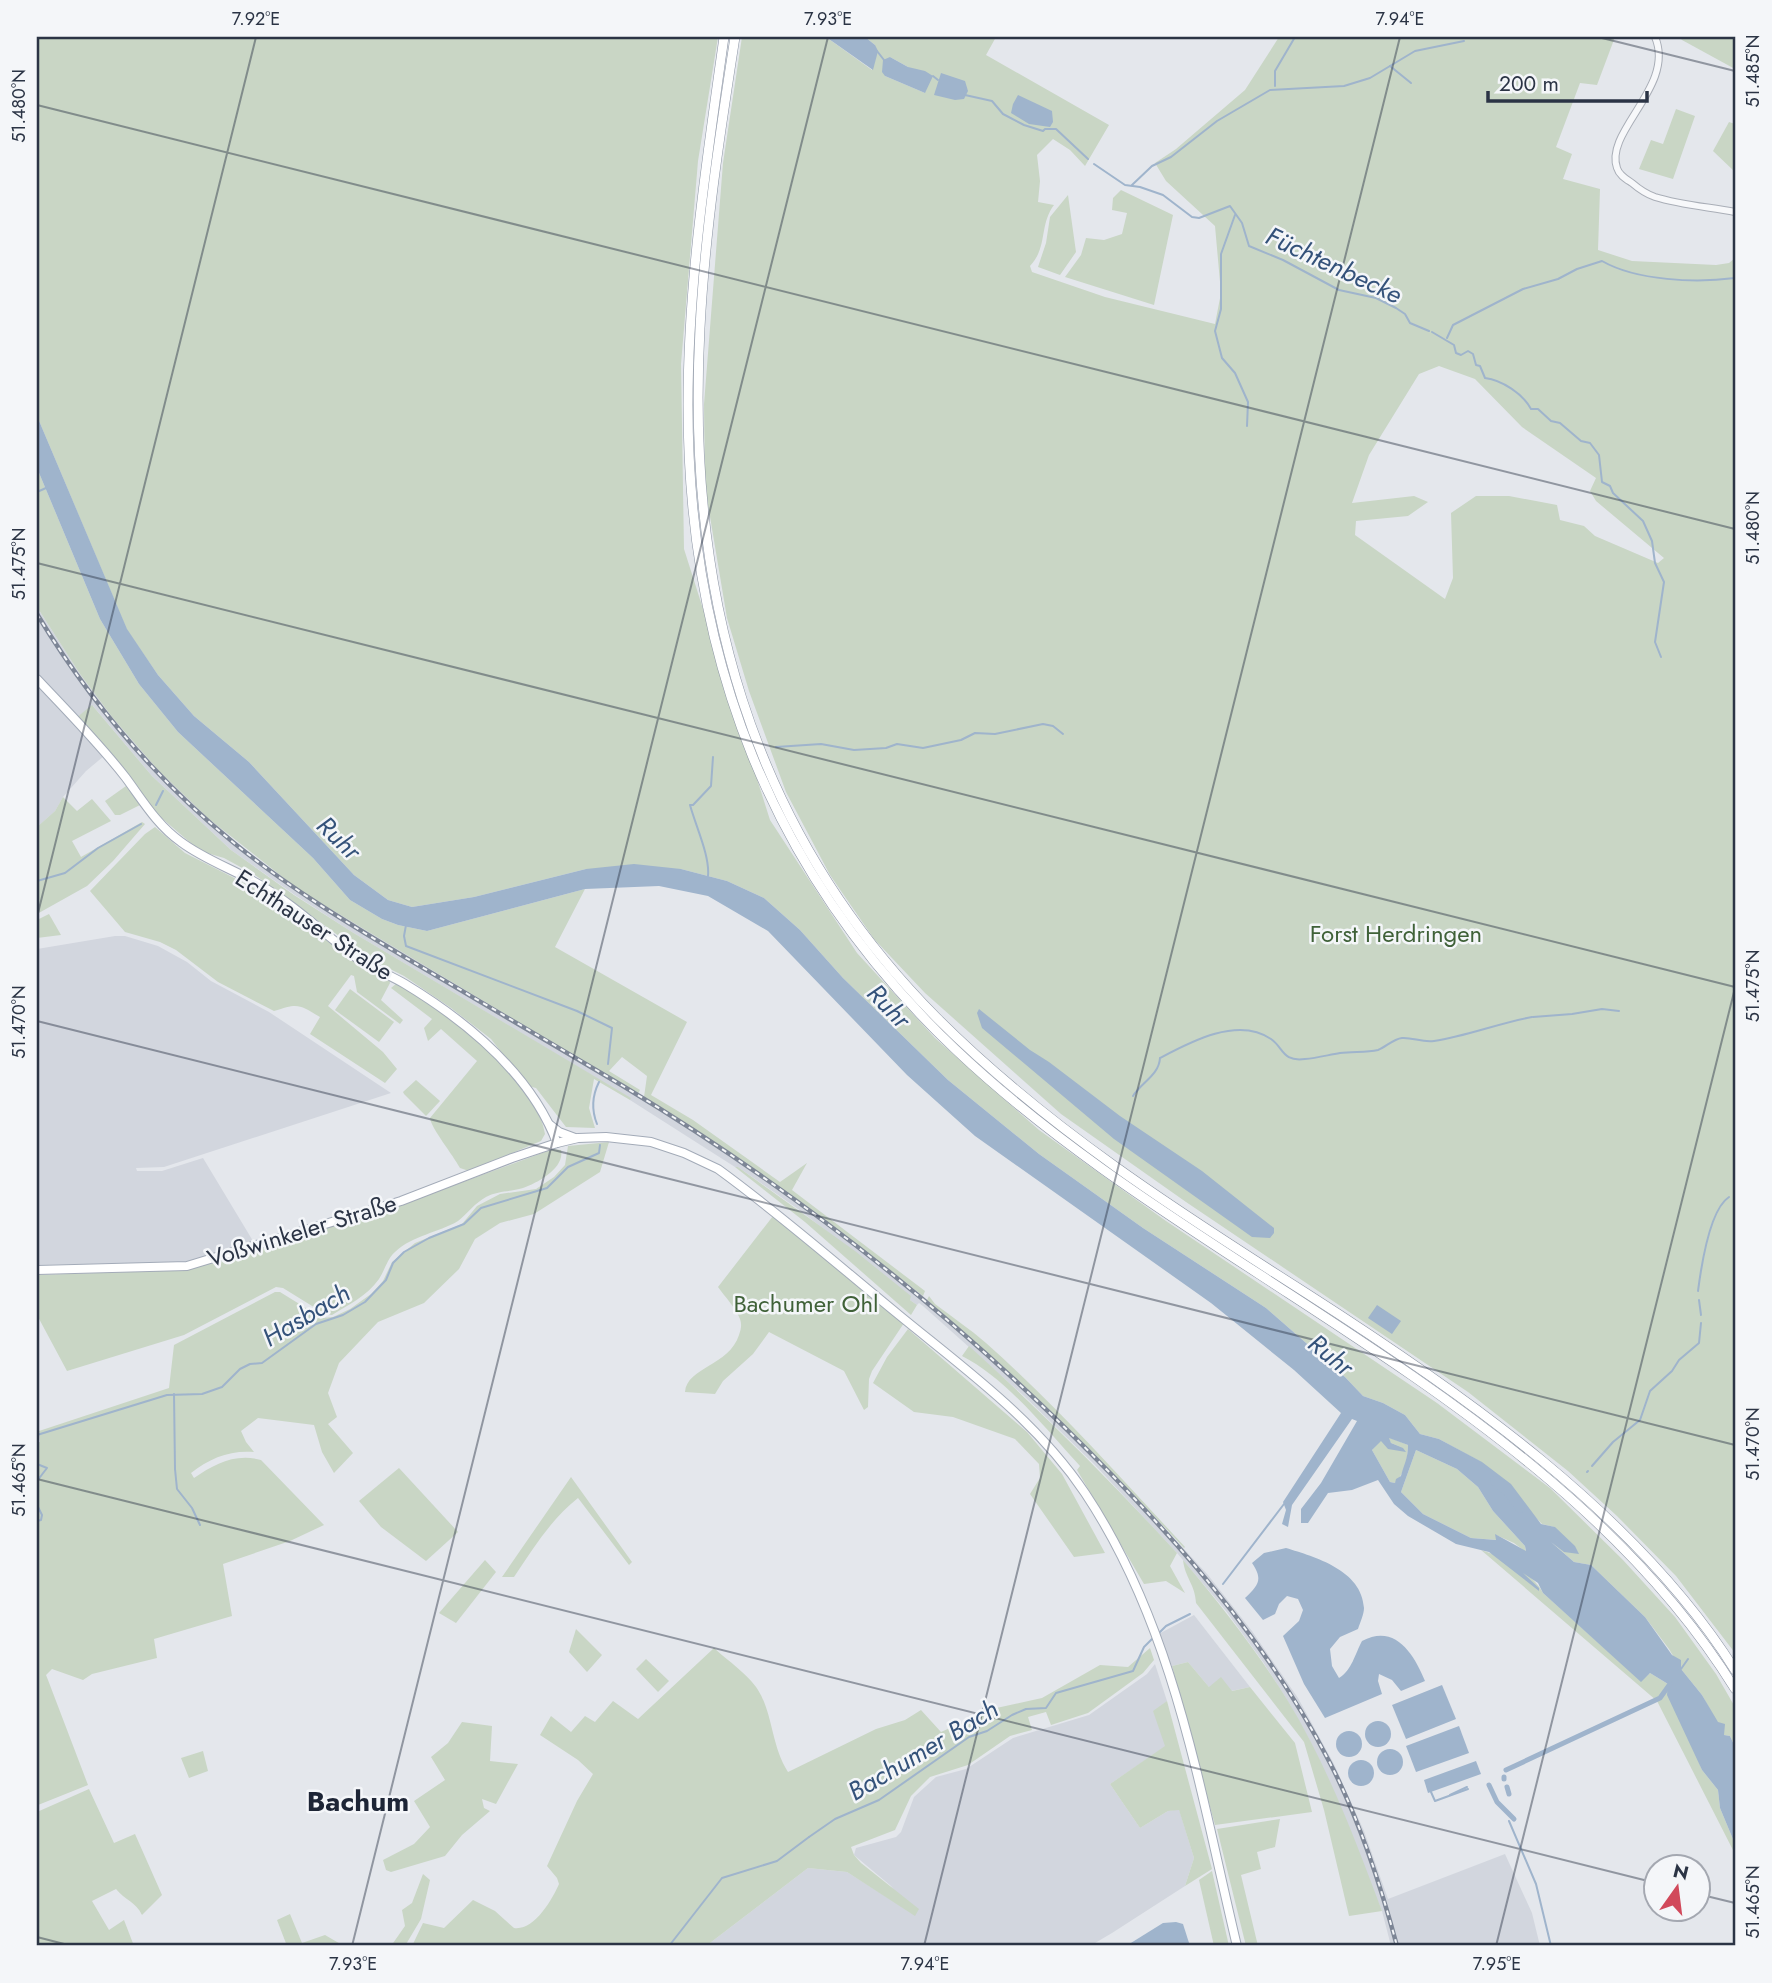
<svg xmlns="http://www.w3.org/2000/svg" width="1772" height="1983" viewBox="0 0 1772 1983" font-family="Jost,sans-serif">
<style>
.built{fill:#d2d6de}
.green{fill:#c9d6c5;fill-rule:evenodd}
.water{fill:#9fb4cc;fill-rule:evenodd}
.lines{fill:none;stroke-linecap:round;stroke-linejoin:round}
.stream{stroke:#9fb4cc;stroke-width:2}
.canal{stroke:#9fb4cc;stroke-width:5}
.river{stroke:#9fb4cc;stroke-width:10}
.minor-casing{stroke:#a9aeb7;stroke-width:8}
.major-casing{stroke:#a3abb8;stroke-width:10}
.highway-casing{stroke:#8b94a3;stroke-width:10}
.minor{stroke:#f7f8fa;stroke-width:6}
.major{stroke:#fff;stroke-width:8}
.highway{stroke:#fff;stroke-width:9}
.rail-casing{stroke:#7d8696;stroke-width:4.5}
.rail{stroke:#f4f6f9;stroke-width:2;stroke-dasharray:5;stroke-linecap:butt}
.ticks{fill:none;stroke:#2b3445;stroke-width:2;stroke-opacity:0.45}
.labels{text-anchor:middle;stroke-width:5;stroke-linejoin:round;paint-order:stroke}
.street-label{font-size:24px;fill:#2b3445;stroke:#f4f6f9}
.park-label{font-size:24px;fill:#3f6138;stroke:#f4f6f9}
.water-label{font-size:26px;font-style:italic;fill:#34527a;stroke:#f4f6f9}
.quarter-label{font-size:28px;font-weight:bold;fill:#1d2536;stroke:#f4f6f9}
.neatline{fill:none;stroke:#2b3445;stroke-width:2.5}
.ticks-label{font-size:18px;text-anchor:middle;fill:#2b3445}
</style>
<rect width="100%" height="100%" fill="#e4e7ec"/>
<g class="built">
<polygon points="37,607 80,674 112,717 158,770 238,844 299,890 337,913 704,1133 860,1246 981,1347 1126,1486 1208,1575 1252,1631 1298,1698 1334,1764 1364,1831 1388,1899 1505,1854 1532,1913 1540,1946 1391,1946 1382,1911 1309,1739 1289,1703 1263,1662 1226,1611 1177,1553 1094,1464 1024,1396 923,1306 919,1303 917,1305 910,1300 910,1296 798,1209 738,1167 735,1167 630,1100 630,1098 352,932 295,895 231,850 152,776 93,706 76,718 37,678"/>
<polygon points="37,684 104,756 86,771 63,797 55,811 37,827"/>
<polygon points="115,936 125,936 158,946 187,962 211,981 269,1012 391,1093 164,1167 136,1168 137,1171 162,1171 203,1158 253,1241 186,1262 37,1265 37,949"/>
<polygon points="1194,1615 1250,1687 1231,1691 1209,1687 1188,1662 1172,1666 1157,1635"/>
<polygon points="1155,1664 1167,1701 1154,1712 1166,1746 1110,1784 1140,1828 1168,1811 1179,1809 1194,1858 1185,1886 1112,1933 1090,1946 706,1946 808,1868 847,1872 915,1915 891,1886 854,1855 856,1848 896,1837 901,1832 914,1797 936,1777 966,1769 1013,1738 1089,1715 1147,1674"/>
</g>
<g class="green">
<polygon points="38,37 718,37 698,161 681,364 684,549 770,820 857,953 935,1038 1039,1130 1166,1221 1437,1403 1550,1488 1623,1560 1675,1617 1716,1674 1735,1707 1735,1747 1730,1736 1724,1735 1702,1695 1681,1669 1669,1649 1645,1617 1591,1565 1574,1562 1549,1540 1565,1552 1554,1527 1542,1524 1481,1462 1439,1439 1420,1434 1405,1415 1383,1403 1363,1396 1345,1377 1266,1308 1143,1228 1039,1154 948,1080 843,978 800,930 764,898 727,881 681,869 586,869 474,897 412,907 388,900 354,875 249,762 194,716 158,675 127,630 37,416"/>
<path d="M742 37H826L872 70 875 45 865 37H996L986 55 1109 125 1085 166 1070 150 1053 139 1037 155 1040 181 1038 202 1054 205C1039 225 1048 247 1030 266L1032 272 1105 297 1215 324 1221 293 1215 226 1166 181 1155 163 1176 149 1245 90 1279 37H1615L1597 85 1580 83 1556 147 1572 154 1563 179 1600 189 1598 250 1632 261 1716 265 1729 263 1735 258V1653L1676 1576 1617 1516 1568 1471 1468 1392 1186 1202 1061 1114 925 993 874 939 830 875 786 792 749 691 727 618 705 487 704 404 723 163ZM890 57 908 67 925 93 885 76ZM1439 366 1475 379 1522 427 1596 478 1590 491 1596 501 1664 558 1658 563 1595 536 1584 526 1560 520 1557 505 1509 496H1476L1451 513 1453 578 1445 599 1355 535 1356 521 1408 516 1428 502 1414 496 1352 503 1369 455 1419 374Z"/>
<polygon points="1679,37 1735,37 1735,69 1682,40"/>
<polygon points="1676,109 1695,116 1673,179 1639,169 1651,140 1663,144"/>
<polygon points="1729,122 1735,124 1735,172 1713,151"/>
<polygon points="1121,190 1173,215 1154,305 1065,277 1081,255 1086,238 1104,240 1122,234 1127,213 1112,210 1113,198"/>
<polygon points="1068,195 1076,252 1060,275 1038,267 1046,243 1050,217"/>
<path d="M37 468 100 619 139 684 178 732 313 858 350 900 382 919 398 925 427 931 585 889 555 947 687 1022 651 1095 693 1120 780 1182 807 1163 792 1190 925 1291 923 1296C833 1225 742 1157 644 1097L647 1076 622 1057 609 1071 640 1090 638 1094 299 890 209 819 158 770 112 717 80 674 37 607Z"/>
<polygon points="92,705 152,776 231,850 294,895 352,932 631,1098 630,1100 594,1079 589,1108 595,1128 566,1127 536,1088 528,1086 491,1039 451,1008 404,976 372,960 255,875 224,858 200,851 158,815 76,718"/>
<polygon points="126,786 140,805 120,815 115,815 105,801"/>
<polygon points="63,797 77,811 92,799 111,821 72,841 81,857 142,822 145,824 113,861 87,886 37,914 37,827 55,811"/>
<path d="M155 827 185 853 268 895 360 964 389 979 390 983 381 1000 403 1020 400 1024 357 992 354 976 351 975 328 1006 383 1052 397 1069 385 1083 310 1034 320 1017C299 1004 298 1003 274 1011L218 982 176 950 160 942 125 932 90 891 145 834Z"/>
<polygon points="49,914 61,935 37,938 37,920"/>
<path d="M397 983C445 1014 535 1074 545 1134L541 1141 469 1171 460 1168C453 1155 431 1128 430 1118L477 1061 441 1029 428 1041 424 1028 432 1019 391 988Z"/>
<polygon points="350,989 394,1022 379,1042 335,1010"/>
<polygon points="416,1080 440,1101 426,1116 404,1094 403,1092"/>
<path d="M609 1142 600 1172 534 1214 500 1223 475 1239 459 1269 424 1303 378 1322 339 1363 328 1393 337 1417 328 1424 353 1453 334 1473 322 1452 314 1425 258 1418 241 1431 246 1442 254 1452C230 1450 210 1458 191 1473L194 1478C215 1464 235 1453 261 1460L324 1525 290 1541 223 1564 232 1616 154 1639 157 1658 92 1674 83 1680 52 1669 46 1675 48 1680 88 1785 38 1805 37 1442H40L39 1431 169 1388 174 1345 275 1292H280L322 1318 333 1317 350 1309 371 1294 383 1281 392 1262 415 1243 462 1224 477 1206 500 1194 536 1189 554 1177 565 1165 568 1146Z"/>
<path d="M553 1149 561 1150C565 1168 538 1183 523 1188 510 1192 499 1190 486 1197 475 1203 468 1213 458 1221 438 1233 413 1235 395 1252 387 1259 385 1270 379 1279 367 1296 348 1305 332 1315L325 1314 283 1288 276 1287 184 1335 67 1371 37 1315V1275L188 1270 405 1203Z"/>
<polygon points="735,1167 738,1167 855,1251 911,1296 910,1300 917,1305 911,1315 805,1222"/>
<path d="M773 1216 904 1323 872 1371 869 1379 868 1407 864 1410 844 1371 769 1332 753 1354 723 1381 715 1394 685 1392C687 1367 729 1366 739 1335 741 1329 742 1325 740 1319 736 1308 725 1297 718 1287Z"/>
<path d="M929 1296 935 1304C952 1317 970 1329 986 1343 1057 1406 1121 1478 1185 1547L1184 1548C1102 1460 1017 1378 927 1300Z"/>
<polygon points="908,1329 1027,1432 1062,1474 1105,1553 1074,1557 1030,1494 1040,1478 1039,1464 1015,1439 953,1417 914,1412 873,1383 887,1357"/>
<path d="M969 1346C1042 1412 1111 1481 1177 1553L1170 1566 1185 1593 1166 1581 1144 1584 1077 1470 1080 1466C1047 1430 1006 1378 962 1356Z"/>
<path d="M1388 1437 1408 1445C1408 1458 1405 1473 1395 1483L1390 1482 1372 1450 1381 1440 1403 1448 1391 1443Z"/>
<polygon points="1416,1450 1457,1469 1478,1487 1493,1511 1525,1546 1526,1552 1514,1543 1496,1535 1497,1540 1471,1538 1423,1514 1401,1492"/>
<polygon points="399,1468 458,1532 426,1561 381,1527 359,1501"/>
<path d="M571 1477 632 1562 629 1565 578 1498C551 1519 533 1549 514 1577H502Z"/>
<path d="M1481 1550C1502 1556 1534 1574 1543 1593L1641 1681 1650 1673 1668 1684 1702 1770 1718 1790 1720 1808 1735 1844V1854L1657 1701Z"/>
<polygon points="485,1560 496,1572 456,1623 439,1613"/>
<path d="M1183 1560C1221 1605 1257 1651 1288 1701 1328 1767 1355 1839 1382 1911L1349 1916 1324 1810 1304 1742 1196 1603C1195 1584 1185 1578 1183 1560Z"/>
<polygon points="576,1629 602,1655 587,1672 569,1652"/>
<path d="M714 1648C727 1660 750 1676 758 1690 773 1714 771 1745 788 1772L876 1729 905 1720 921 1710 941 1732 992 1709 1042 1698 1100 1665 1128 1667 1150 1648 1154 1660 1143 1673 1088 1713 1051 1725 1046 1712 1028 1717 1032 1730 1010 1736 968 1765 930 1777 911 1796 895 1830 851 1847 854 1855 861 1863 919 1909 915 1916 847 1872 808 1868 706 1946H412L423 1923 444 1928 473 1900 495 1911 514 1928C534 1931 552 1900 559 1884L557 1878 547 1866 577 1801 593 1774 578 1760 540 1735 551 1716 571 1732 585 1716 595 1722 613 1701 638 1719Z"/>
<polygon points="646,1659 669,1681 658,1692 636,1669"/>
<polygon points="1188,1662 1209,1687 1221,1677 1232,1691 1250,1687 1295,1743 1312,1812 1215,1825 1172,1666"/>
<polygon points="1167,1701 1212,1869 1185,1886 1194,1858 1179,1810 1168,1811 1140,1828 1110,1784 1165,1746 1153,1711"/>
<polygon points="462,1722 492,1726 490,1761 518,1764 496,1804 482,1799 484,1808 490,1811 462,1835 445,1856 391,1872 386,1870 383,1860 414,1844 430,1827 414,1801 445,1780 431,1757 448,1743"/>
<polygon points="203,1751 208,1771 189,1778 181,1758"/>
<path d="M89 1789 114 1843 135 1834 162 1895 142 1915C136 1902 125 1900 116 1889L92 1901 109 1930 124 1920 134 1946H37V1812Z"/>
<polygon points="1280,1819 1275,1847 1257,1852 1261,1869 1241,1875 1258,1946 1246,1946 1217,1829"/>
<polygon points="1212,1871 1229,1946 1214,1946 1199,1880"/>
<polygon points="423,1874 430,1880 421,1919 405,1946 391,1946 405,1926 402,1910 412,1903"/>
<polygon points="290,1914 302,1943 325,1935 344,1946 287,1946 277,1920"/>
</g>
<g class="water">
<polygon points="826,37 865,37 875,45 878,51 873,70"/>
<polygon points="890,57 908,67 925,71 933,76 925,93 885,76 882,72 883,60"/>
<polygon points="941,73 965,81 968,91 964,99 955,100 934,95"/>
<polygon points="1018,95 1052,111 1053,122 1050,127 1029,124 1011,113 1013,104"/>
<path d="M37 416 127 629 158 675 194 716 249 762 354 875 388 900 412 907 474 897 586 869 634 864 681 869 727 881 764 898 800 930 843 978 948 1080 1039 1154 1143 1228 1266 1308 1345 1377 1363 1396 1383 1403 1405 1415 1420 1434 1439 1439 1482 1462 1511 1484 1541 1524 1555 1527 1575 1546 1579 1554 1564 1552 1551 1542 1574 1562 1591 1565 1645 1617 1672 1655 1681 1660V1669L1702 1695 1718 1722 1725 1724 1724 1735 1730 1736 1735 1747V1844L1720 1808 1718 1790 1702 1770 1667 1695 1668 1684 1650 1673 1641 1682 1543 1593 1538 1583 1523 1573 1539 1588V1591L1489 1552 1456 1544 1408 1516 1394 1504 1378 1480 1352 1490 1328 1493 1308 1523H1301V1509L1321 1483 1357 1421 1352 1419 1292 1505 1288 1527 1282 1524 1286 1510 1283 1502 1341 1413 1294 1370 1211 1303 975 1136 907 1075 768 931 708 896 659 886 585 889 427 931 398 925 382 919 350 900 313 858 178 732 139 684 100 619 37 468ZM1389 1438 1408 1445C1408 1459 1404 1464 1401 1476L1396 1479 1395 1483 1390 1482 1372 1450 1381 1441 1388 1449 1406 1452 1403 1448 1391 1443ZM1416 1450 1457 1469 1478 1487 1493 1511 1525 1546 1526 1551 1495 1534 1496 1540 1471 1538 1423 1514 1401 1492Z"/>
<polygon points="979,1009 1030,1050 1049,1062 1120,1116 1202,1171 1274,1228 1274,1233 1270,1238 1252,1237 1114,1139 982,1028 977,1013"/>
<polygon points="1377,1305 1401,1321 1392,1334 1368,1318"/>
<path d="M1286 1548C1315 1557 1362 1570 1364 1608 1364 1614 1360 1623 1358 1629L1340 1637 1330 1649 1332 1666 1339 1678C1352 1670 1355 1654 1362 1641 1395 1623 1414 1654 1425 1681L1401 1691 1392 1680 1379 1674 1378 1681 1382 1694 1325 1718 1304 1684 1283 1636 1299 1621 1303 1610 1298 1599 1287 1596 1279 1604 1275 1614 1263 1620 1245 1598C1259 1585 1263 1579 1252 1563L1264 1553Z"/>
<polygon points="1442,1685 1456,1719 1406,1739 1392,1705"/>
<circle cx="1378" cy="1734" r="13"/>
<polygon points="1459,1726 1469,1753 1416,1772 1406,1746"/>
<circle cx="1349" cy="1744" r="13"/>
<circle cx="1390" cy="1762" r="13"/>
<circle cx="1361" cy="1773" r="13"/>
<polygon points="1476,1761 1481,1774 1428,1793 1424,1780"/>
<polygon points="1176,1922 1183,1924 1190,1946 1126,1946 1163,1923"/>
</g>
<g class="lines">
<g class="stream">
<polyline points="877,51 884,60"/>
<polyline points="1390,66 1411,83"/>
<polyline points="933,76 938,80"/>
<polyline points="1275,86 1275,71 1295,37"/>
<polyline points="965,95 992,101 1003,114 1024,125 1043,131 1045,129 1056,129 1088,159"/>
<polyline points="1094,164 1125,185 1140,187 1163,195 1192,217 1199,218 1230,206 1242,223 1249,246 1283,260 1339,290 1376,298 1396,308 1405,314 1410,323 1429,331"/>
<polyline points="1132,185 1152,166 1171,157 1217,121 1270,90 1344,86 1370,78 1415,51 1464,41"/>
<polyline points="1235,215 1221,254 1221,309 1215,331 1222,358 1235,373 1248,402 1247,426"/>
<path d="M1432 332 1454 345 1456 353 1461 355 1468 351 1473 354 1476 365 1480 366 1485 378C1502 380 1523 394 1531 409H1538L1551 421 1560 423 1581 441 1590 443 1599 455 1602 482 1610 486 1613 493 1643 521 1652 541 1655 563 1664 582 1655 642 1661 657"/>
<path d="M1447 338 1453 325 1523 289 1558 279 1577 269 1602 261C1637 281 1696 283 1735 278"/>
<polyline points="37,492 46,488"/>
<polyline points="776,747 821,744 854,750 886,748 897,744 923,748 961,740 975,733 995,734 1043,724 1053,726 1063,734"/>
<polyline points="156,805 163,791"/>
<path d="M708 876C710 856 696 827 690 805H693L711 786 713 757"/>
<polyline points="37,881 65,873 98,848 141,824"/>
<polyline points="406,925 404,936 406,946 577,1011 612,1028 608,1064"/>
<polyline points="1533,1017 1572,1014 1602,1009 1619,1011"/>
<path d="M1133 1096C1142 1082 1159 1075 1160 1058 1190 1042 1238 1016 1271 1039 1284 1048 1282 1062 1305 1059 1317 1058 1328 1055 1340 1053 1352 1051 1366 1053 1378 1050 1386 1047 1393 1039 1402 1038 1412 1037 1423 1043 1434 1041 1467 1036 1499 1023 1532 1017"/>
<path d="M597 1124C591 1109 592 1096 599 1082"/>
<polyline points="1735,1187 1735,1186"/>
<path d="M1698 1291C1701 1268 1709 1210 1729 1197"/>
<polyline points="1699,1300 1701,1315"/>
<polyline points="174,1394 175,1469 177,1489 192,1508 200,1525"/>
<polyline points="37,1435 167,1395 202,1394 222,1387 240,1369 250,1364 262,1363 316,1324 343,1315 365,1302 386,1280 393,1263 404,1252 429,1238 464,1224 481,1208 547,1188 568,1167 599,1153 600,1145"/>
<polyline points="37,1464 47,1468 37,1481"/>
<polyline points="1592,1466 1613,1442 1640,1420 1650,1391 1672,1371 1679,1360 1699,1343 1701,1323"/>
<polyline points="1587,1472 1588,1471"/>
<polyline points="37,1505 42,1515 41,1520 37,1521"/>
<polyline points="1223,1584 1284,1504"/>
<polyline points="1159,1633 1166,1626 1190,1614"/>
<polyline points="1681,1669 1688,1659"/>
<polyline points="1431,1792 1435,1801 1468,1789"/>
<polyline points="1450,1795 1467,1787"/>
<polyline points="1509,1821 1536,1884 1551,1946"/>
<polyline points="809,1837 835,1819 879,1800 969,1737 987,1731 1012,1715 1026,1709 1046,1708 1056,1693 1133,1671 1144,1647 1152,1639"/>
<polyline points="669,1946 722,1878 777,1861 809,1837"/>
</g>
<g class="canal">
<polyline points="1506,1770 1660,1698 1670,1684"/>
<polyline points="1504,1779 1504,1777"/>
<polyline points="1489,1785 1497,1802 1514,1819"/>
<polyline points="1507,1787 1509,1794"/>
</g>
<polyline class="river" points="1495,1481 1509,1492 1520,1508"/>
<defs>
<path id="minor" d="M1655 37C1676 86 1604 131 1617 168 1619 175 1626 179 1632 183 1639 189 1646 194 1655 197 1681 205 1709 207 1735 212"/>
<g id="major">
<path d="M37 679C67 711 99 743 126 778 143 801 157 825 181 842 205 860 235 870 260 885 296 906 325 935 358 959 373 969 390 975 405 984 466 1021 531 1074 557 1143"/>
<polyline points="550,1125 559,1132 575,1138"/>
<path d="M37 1270 187 1266 401 1201 512 1158 557 1143 578 1138 606 1137 651 1142 684 1153 718 1169C780 1214 839 1266 899 1315 966 1370 1036 1420 1085 1493 1175 1628 1200 1792 1237 1946"/>
</g>
<g id="highway">
<path d="M724 37C707 159 688 281 688 405 688 658 771 874 955 1049 1055 1144 1173 1218 1288 1293 1454 1401 1629 1517 1735 1689"/>
<path d="M735 37C720 133 705 230 700 328 686 590 748 828 937 1018 1046 1127 1177 1211 1306 1293 1459 1391 1637 1514 1735 1670"/>
</g>
</defs>
<use href="#minor" class="minor-casing"/>
<use href="#major" class="major-casing"/>
<use href="#highway" class="highway-casing"/>
<use href="#minor" class="minor"/>
<use href="#major" class="major"/>
<use href="#highway" class="highway"/>
<defs>
<path id="rail" d="M37 614C89 700 155 779 234 843 289 888 351 925 413 962 483 1003 553 1044 623 1086 802 1194 967 1325 1112 1475 1197 1563 1274 1654 1330 1763 1360 1821 1380 1883 1397 1946"/>
</defs>
<use href="#rail" class="rail-casing"/>
<use href="#rail" class="rail"/>
</g>
<path class="ticks" d="M1598 37 1735 71M37 105 1735 529M37 563 1735 987M37 917 256 37M37 1021 1735 1445M37 1479 1656 1883M1698 1894 1735 1903M37 1937 72 1946M352 1946 828 37M924 1946 1400 37M1496 1946 1735 988"/>
<g class="labels">
<g class="street-label">
<text transform="translate(314 925) rotate(33)" y="8">Echthauser Straße</text>
<text transform="translate(302 1231) rotate(-17)" y="8">Voßwinkeler Straße</text>
</g>
<g class="park-label">
<text x="1396" y="942">Forst Herdringen</text>
<text x="806" y="1312">Bachumer Ohl</text>
</g>
<g class="water-label">
<text transform="translate(1334 265) rotate(25)" y="9">Füchtenbecke</text>
<text transform="translate(339 838) rotate(44)" y="9">Ruhr</text>
<text transform="translate(889 1006) rotate(46)" y="9">Ruhr</text>
<text transform="translate(306 1315) rotate(-31)" y="9">Hasbach</text>
<text transform="translate(1331 1355) rotate(39)" y="9">Ruhr</text>
<text transform="translate(923 1750) rotate(-31)" y="9">Bachumer Bach</text>
</g>
<g class="quarter-label">
<text x="358" y="1811">Bachum</text>
</g>
</g>
<rect width="1772" height="1983" fill="none" stroke="#f4f6f9" stroke-width="77"/>
<g transform="translate(1677 1888) rotate(14)"><circle r="33" fill="#f4f6f9" stroke="#a4a8b1" stroke-width="2"/>
<path d="M0-5L12 26L0 18L-12 26Z" fill="#d1495b"/>
<text y="-10" font-size="19" font-weight="bold" text-anchor="middle" fill="#2b3445">N</text>
</g>
<path d="M1488 91v10h159v-10" fill="none" stroke="#2b3445" stroke-width="3.5"/>
<text x="1499" y="91" font-size="21" fill="#2b3445" stroke="#f4f6f9" stroke-width="5" paint-order="stroke">200 m</text>
<rect x="38" y="38" width="1696" height="1906" class="neatline"/>
<g class="ticks-label">
<text x="256" y="25">7.92°E</text>
<text x="828" y="25">7.93°E</text>
<text x="1400" y="25">7.94°E</text>
<text transform="translate(1753 71) rotate(-90)" y="6">51.485°N</text>
<text transform="translate(19 106) rotate(-90)" y="6">51.480°N</text>
<text transform="translate(1753 528) rotate(-90)" y="6">51.480°N</text>
<text transform="translate(19 564) rotate(-90)" y="6">51.475°N</text>
<text transform="translate(1753 986) rotate(-90)" y="6">51.475°N</text>
<text transform="translate(19 1022) rotate(-90)" y="6">51.470°N</text>
<text transform="translate(1753 1444) rotate(-90)" y="6">51.470°N</text>
<text transform="translate(19 1480) rotate(-90)" y="6">51.465°N</text>
<text transform="translate(1753 1902) rotate(-90)" y="6">51.465°N</text>
<text x="353" y="1970">7.93°E</text>
<text x="925" y="1970">7.94°E</text>
<text x="1497" y="1970">7.95°E</text>
</g>
</svg>
